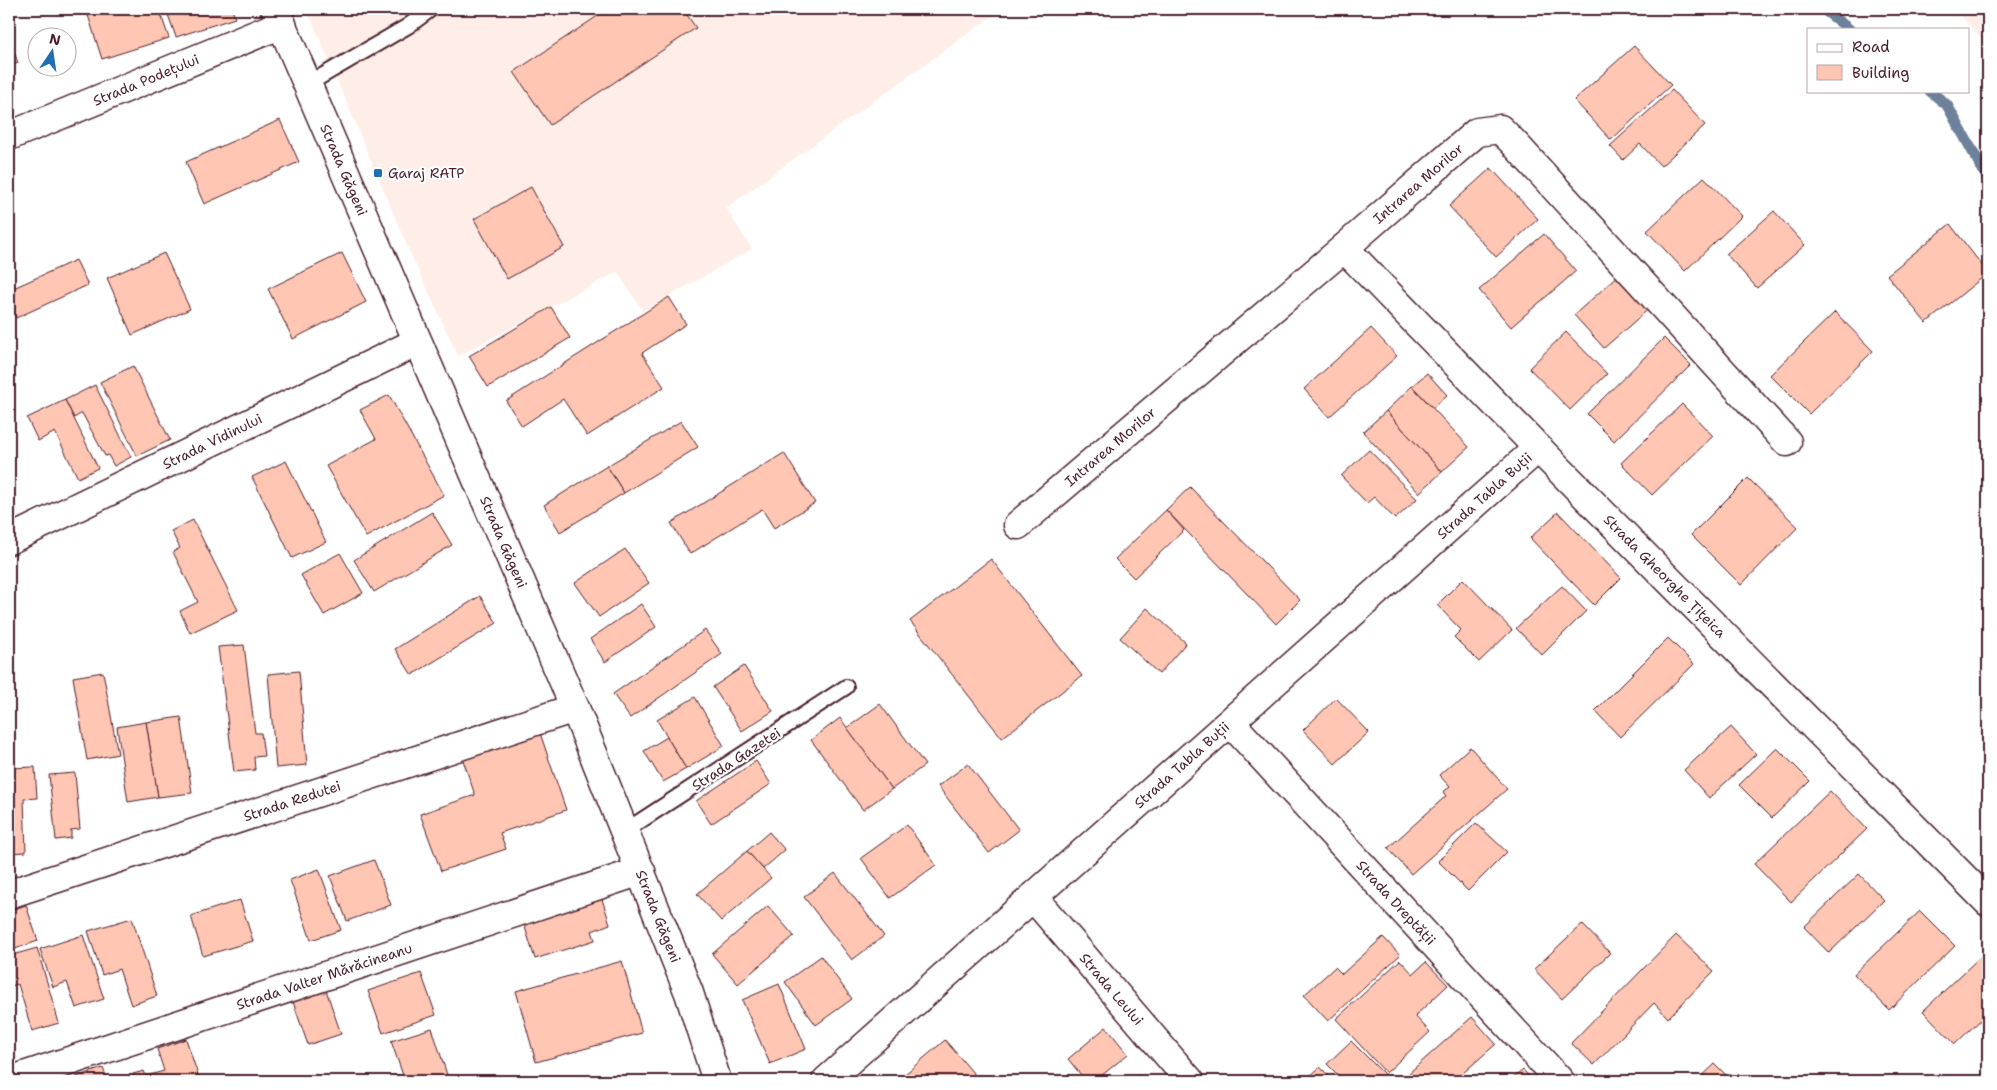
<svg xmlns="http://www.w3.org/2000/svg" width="1997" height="1090" viewBox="0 0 1997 1090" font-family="'Shantell Sans',sans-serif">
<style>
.built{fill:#ffeee8}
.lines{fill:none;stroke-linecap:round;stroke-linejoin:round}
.stream{stroke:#6d819b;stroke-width:11}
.building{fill:#ffc6b4;stroke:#4a1f2b}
.service-casing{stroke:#4a1f2b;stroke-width:18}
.minor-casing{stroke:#4a1f2b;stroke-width:31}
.secondary-casing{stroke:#4a1f2b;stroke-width:31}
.service{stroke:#fff;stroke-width:14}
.minor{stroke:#fff;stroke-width:28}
.secondary{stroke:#fff;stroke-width:28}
.poi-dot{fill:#1f6fb2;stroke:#fff;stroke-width:2}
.labels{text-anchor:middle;stroke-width:4.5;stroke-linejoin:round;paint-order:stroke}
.street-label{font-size:14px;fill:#4a1f2b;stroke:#fff}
.poi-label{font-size:14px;fill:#4a1f2b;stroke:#fff;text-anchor:start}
</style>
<rect width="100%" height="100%" fill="#fff"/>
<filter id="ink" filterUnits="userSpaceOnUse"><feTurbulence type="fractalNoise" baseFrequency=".02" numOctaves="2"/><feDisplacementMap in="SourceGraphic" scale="10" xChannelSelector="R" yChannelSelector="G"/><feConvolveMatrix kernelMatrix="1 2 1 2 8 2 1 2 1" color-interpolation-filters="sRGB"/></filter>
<g filter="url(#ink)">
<g class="built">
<polygon points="307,9 1002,9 726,208 752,249 643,311 617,272 458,356 408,248"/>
<polygon points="1955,9 1988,9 1988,46 1970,26"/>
</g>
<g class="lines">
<g class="stream">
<polyline points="1823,9 1849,29"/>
<polyline points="1930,91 1947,105 1988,179"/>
</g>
</g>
<g class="building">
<polygon points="86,9 159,9 169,38 102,59"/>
<polygon points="166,9 232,9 235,18 176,37"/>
<polygon points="608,9 683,9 696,28 550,125 514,72"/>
<polygon points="9,37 18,63 9,67"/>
<polygon points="1634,46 1671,85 1611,140 1574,100"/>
<polygon points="1672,90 1705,125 1661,166 1640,144 1623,160 1610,146"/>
<polygon points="280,120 299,162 204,204 186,162"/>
<polygon points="1491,168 1538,219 1496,257 1449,206"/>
<polygon points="1704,177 1742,216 1685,271 1647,231"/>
<polygon points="531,187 564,247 507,279 474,219"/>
<polygon points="1774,211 1805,245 1757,288 1726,254"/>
<polygon points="1950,224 1988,273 1926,323 1887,275"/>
<polygon points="1544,234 1576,271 1511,327 1479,290"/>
<polygon points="164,253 190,309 132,335 107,278"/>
<polygon points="342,253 366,302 293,339 268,289"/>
<polygon points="76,260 88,285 16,318 9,302 9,290"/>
<polygon points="1621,273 1652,306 1604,348 1574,315"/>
<polygon points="669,297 686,324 642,353 664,387 587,436 563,399 522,426 506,401"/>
<polygon points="551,307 570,338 488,387 469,356"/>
<polygon points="1835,312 1873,351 1809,414 1770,375"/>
<polygon points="1371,328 1397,356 1329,417 1304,389"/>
<polygon points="1566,332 1607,374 1570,410 1529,368"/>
<polygon points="1664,338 1691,365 1614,441 1587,414"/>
<polygon points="133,366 170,440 137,456 100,382"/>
<polygon points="1427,373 1447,395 1433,408 1412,386"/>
<polygon points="95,385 131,457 114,466 108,455 105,456 82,413 74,418 65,400"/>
<polygon points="1412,386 1469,447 1442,472 1386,411"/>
<polygon points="389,395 444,495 366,537 326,466 376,439 360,410"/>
<polygon points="65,400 98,468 78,478 55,432 38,441 27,418"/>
<polygon points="1682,404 1713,436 1652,495 1621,463"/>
<polygon points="1386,411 1442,472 1419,493 1363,432"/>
<polygon points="681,421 698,447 624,493 607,466"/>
<polygon points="1369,450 1417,499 1395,519 1374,497 1367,503 1341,476"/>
<polygon points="784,453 815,503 774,528 762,509 690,554 671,523"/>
<polygon points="286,461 326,542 292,558 252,477"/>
<polygon points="607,466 624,493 560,532 544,505"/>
<polygon points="1748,478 1798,527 1741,585 1691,535"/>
<polygon points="1190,487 1300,600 1276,624 1166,510"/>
<polygon points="1166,510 1184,530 1134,578 1115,559"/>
<polygon points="432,512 452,545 374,592 354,560"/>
<polygon points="1558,512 1621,578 1594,605 1530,538"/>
<polygon points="193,520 238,610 190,633 180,611 198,602 173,552 180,548 171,531"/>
<polygon points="625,549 649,583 599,617 575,583"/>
<polygon points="340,553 363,593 324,615 301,575"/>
<polygon points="991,559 1082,676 1002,738 910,621"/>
<polygon points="1463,579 1512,630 1479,662 1454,637 1461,630 1437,605"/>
<polygon points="1562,586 1586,611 1542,655 1516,628"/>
<polygon points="480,596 497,623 412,675 395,649"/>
<polygon points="641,604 656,627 605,662 590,639"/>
<polygon points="1147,608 1186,643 1159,674 1120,638"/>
<polygon points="705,630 722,654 630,718 613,694"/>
<polygon points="1668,638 1694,664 1620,737 1595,711"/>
<polygon points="244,645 255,733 261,733 264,756 254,757 255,770 234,772 218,647"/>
<polygon points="744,666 773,711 742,731 713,687"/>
<polygon points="299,671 307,765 276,768 268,674"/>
<polygon points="103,672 118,754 87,760 73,677"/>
<polygon points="695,697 724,746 686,769 657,720"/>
<polygon points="1336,698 1369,732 1335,764 1303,730"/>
<polygon points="880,704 925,765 892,789 847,728"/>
<polygon points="181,717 192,793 158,797 146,722"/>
<polygon points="840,718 892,789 863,810 811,740"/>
<polygon points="146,722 158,797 128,802 117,727"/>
<polygon points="1731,727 1756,754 1709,798 1684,770"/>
<polygon points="540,733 566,810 500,833 506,849 441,871 420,814 475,795 463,760"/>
<polygon points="667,737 686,769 663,782 644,751"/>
<polygon points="1470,747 1507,789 1411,874 1388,848 1446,796 1443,792 1450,787 1439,775"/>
<polygon points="1777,748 1810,781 1772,818 1739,785"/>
<polygon points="756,761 771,784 711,824 696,801"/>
<polygon points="968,764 1019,830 989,853 938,786"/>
<polygon points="35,767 37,798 24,799 26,852 9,853 9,768"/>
<polygon points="75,773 80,829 71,830 71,838 56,840 49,775"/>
<polygon points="1830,791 1867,829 1791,902 1754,864"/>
<polygon points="1476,823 1507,852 1468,891 1438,861"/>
<polygon points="907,825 936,865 890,898 861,858"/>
<polygon points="769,832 785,850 763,869 747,851"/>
<polygon points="747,851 771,878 721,921 697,894"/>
<polygon points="374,860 391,905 347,921 330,876"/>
<polygon points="319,869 341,930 311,940 290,880"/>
<polygon points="835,873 884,936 852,960 804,897"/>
<polygon points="1859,874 1884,900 1829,953 1804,927"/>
<polygon points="602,899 610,924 592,931 595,940 535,959 524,924"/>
<polygon points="240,900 253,941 203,956 191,916"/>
<polygon points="26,905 38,941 9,951 9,911"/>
<polygon points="768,906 794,936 738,984 712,954"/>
<polygon points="1920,911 1955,946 1889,1010 1854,974"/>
<polygon points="132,918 157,996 131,1005 119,969 102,975 88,931"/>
<polygon points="1582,924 1610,953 1562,999 1534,969"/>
<polygon points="83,935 104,999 76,1008 67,982 53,987 40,949"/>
<polygon points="1676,935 1714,971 1668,1018 1654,1003 1594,1065 1571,1043"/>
<polygon points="1383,937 1400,955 1328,1021 1304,995 1335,967 1342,974"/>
<polygon points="37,948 59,1023 32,1031 18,984 9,987 9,956"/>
<polygon points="821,956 852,999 816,1025 785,982"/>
<polygon points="1981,956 1988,963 1988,1013 1955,1044 1923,1011"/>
<polygon points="1400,960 1413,974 1426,962 1448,985 1415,1016 1430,1032 1386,1073 1336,1019"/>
<polygon points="622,961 642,1033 536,1062 516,991"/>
<polygon points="421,973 436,1015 383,1033 368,991"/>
<polygon points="779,984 806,1049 770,1064 742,1000"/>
<polygon points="325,987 341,1034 308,1045 292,999"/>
<polygon points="1472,1017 1496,1044 1454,1081 1400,1081"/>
<polygon points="1106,1027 1128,1054 1095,1081 1086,1081 1068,1059"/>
<polygon points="432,1028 449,1081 405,1081 391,1041"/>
<polygon points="186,1039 200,1081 135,1081 133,1074 144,1071 146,1076 164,1071 157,1049"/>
<polygon points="945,1040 980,1081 897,1081"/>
<polygon points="1351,1041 1391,1081 1344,1081 1327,1064"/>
<polygon points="1715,1064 1732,1081 1697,1081"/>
<polygon points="1320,1067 1334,1081 1305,1081"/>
<polygon points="103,1068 108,1081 77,1081 76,1077"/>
<polygon points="1523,1070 1534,1081 1510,1081"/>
<polygon points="398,1075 400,1081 378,1081"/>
<polygon points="1137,1075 1143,1081 1129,1081"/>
</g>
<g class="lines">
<defs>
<g id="service">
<polyline points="308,84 408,26 431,9"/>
<polyline points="625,831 846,687"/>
</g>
<g id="minor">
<path id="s1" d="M9 136 282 24"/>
<path id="s2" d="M1344 248 1538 448 1988 902"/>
<path id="s3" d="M1018 525 1344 248 1477 132 1500 129 1514 143 1787 442"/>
<path id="s4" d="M9 540 417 342"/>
<path id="s5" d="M1231 723 1560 1081"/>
<path id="s6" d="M9 894 575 708"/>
<path id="s7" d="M1033 897 1190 1081"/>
<path id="s8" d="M9 1081 641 871"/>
<path id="s9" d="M826 1081 1538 448"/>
</g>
<g id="secondary">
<path id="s10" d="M275 9 575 708 689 993 717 1081"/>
</g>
</defs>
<use href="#service" class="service-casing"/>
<use href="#minor" class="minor-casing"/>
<use href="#secondary" class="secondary-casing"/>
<use href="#service" class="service"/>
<use href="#minor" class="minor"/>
<use href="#secondary" class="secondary"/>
</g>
</g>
<rect class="poi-dot" x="373" y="168" width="10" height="10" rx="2.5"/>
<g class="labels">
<g class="street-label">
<text dy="5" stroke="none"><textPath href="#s1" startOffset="148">Strada Podețului</textPath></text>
<text dy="5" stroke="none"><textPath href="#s10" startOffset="175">Strada Găgeni</textPath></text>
<text dy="5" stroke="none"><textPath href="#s3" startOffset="526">Intrarea Morilor</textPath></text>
<text dy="5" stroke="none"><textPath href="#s4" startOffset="226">Strada Vidinului</textPath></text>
<text dy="5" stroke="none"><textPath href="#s3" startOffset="121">Intrarea Morilor</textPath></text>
<text dy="5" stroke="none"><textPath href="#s9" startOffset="881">Strada Tabla Buții</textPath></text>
<text dy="5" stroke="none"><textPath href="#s10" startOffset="580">Strada Găgeni</textPath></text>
<text dy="5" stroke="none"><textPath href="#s2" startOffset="459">Strada Gheorghe Țițeica</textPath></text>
<text transform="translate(736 759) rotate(-33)" y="5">Strada Gazetei</text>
<text dy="5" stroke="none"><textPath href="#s9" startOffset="476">Strada Tabla Buții</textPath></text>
<text dy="5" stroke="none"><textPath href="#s6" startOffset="298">Strada Redutei</textPath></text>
<text dy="5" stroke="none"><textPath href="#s5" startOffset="244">Strada Dreptății</textPath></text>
<text dy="5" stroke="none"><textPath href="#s10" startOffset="985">Strada Găgeni</textPath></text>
<text dy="5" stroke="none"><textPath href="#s8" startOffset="332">Strada Valter Mărăcineanu</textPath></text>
<text dy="5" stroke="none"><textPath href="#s7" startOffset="121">Strada Leului</textPath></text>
</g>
<g class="poi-label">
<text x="388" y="178">Garaj RATP</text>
</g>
</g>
<rect width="1997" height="1090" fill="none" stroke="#fff" stroke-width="30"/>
<rect x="15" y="15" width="1967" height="1060" fill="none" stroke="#4a1f2b" stroke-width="2" filter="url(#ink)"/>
<rect x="1807" y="28" width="162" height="65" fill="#ffffff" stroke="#b7a5aa"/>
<rect x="1817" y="44" width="25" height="8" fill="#ffffff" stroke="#b7a5aa"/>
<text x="1852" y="52" font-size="15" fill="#4a1f2b">Road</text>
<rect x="1817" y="65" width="25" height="15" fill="#ffc6b4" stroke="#b7a5aa"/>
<text x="1852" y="78" font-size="15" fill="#4a1f2b">Building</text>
<g transform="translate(52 52) rotate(13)"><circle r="24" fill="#ffffff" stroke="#b7a5aa"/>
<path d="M0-4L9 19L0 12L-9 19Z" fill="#1f6fb2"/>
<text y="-8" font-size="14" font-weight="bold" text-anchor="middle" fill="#4a1f2b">N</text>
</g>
</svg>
